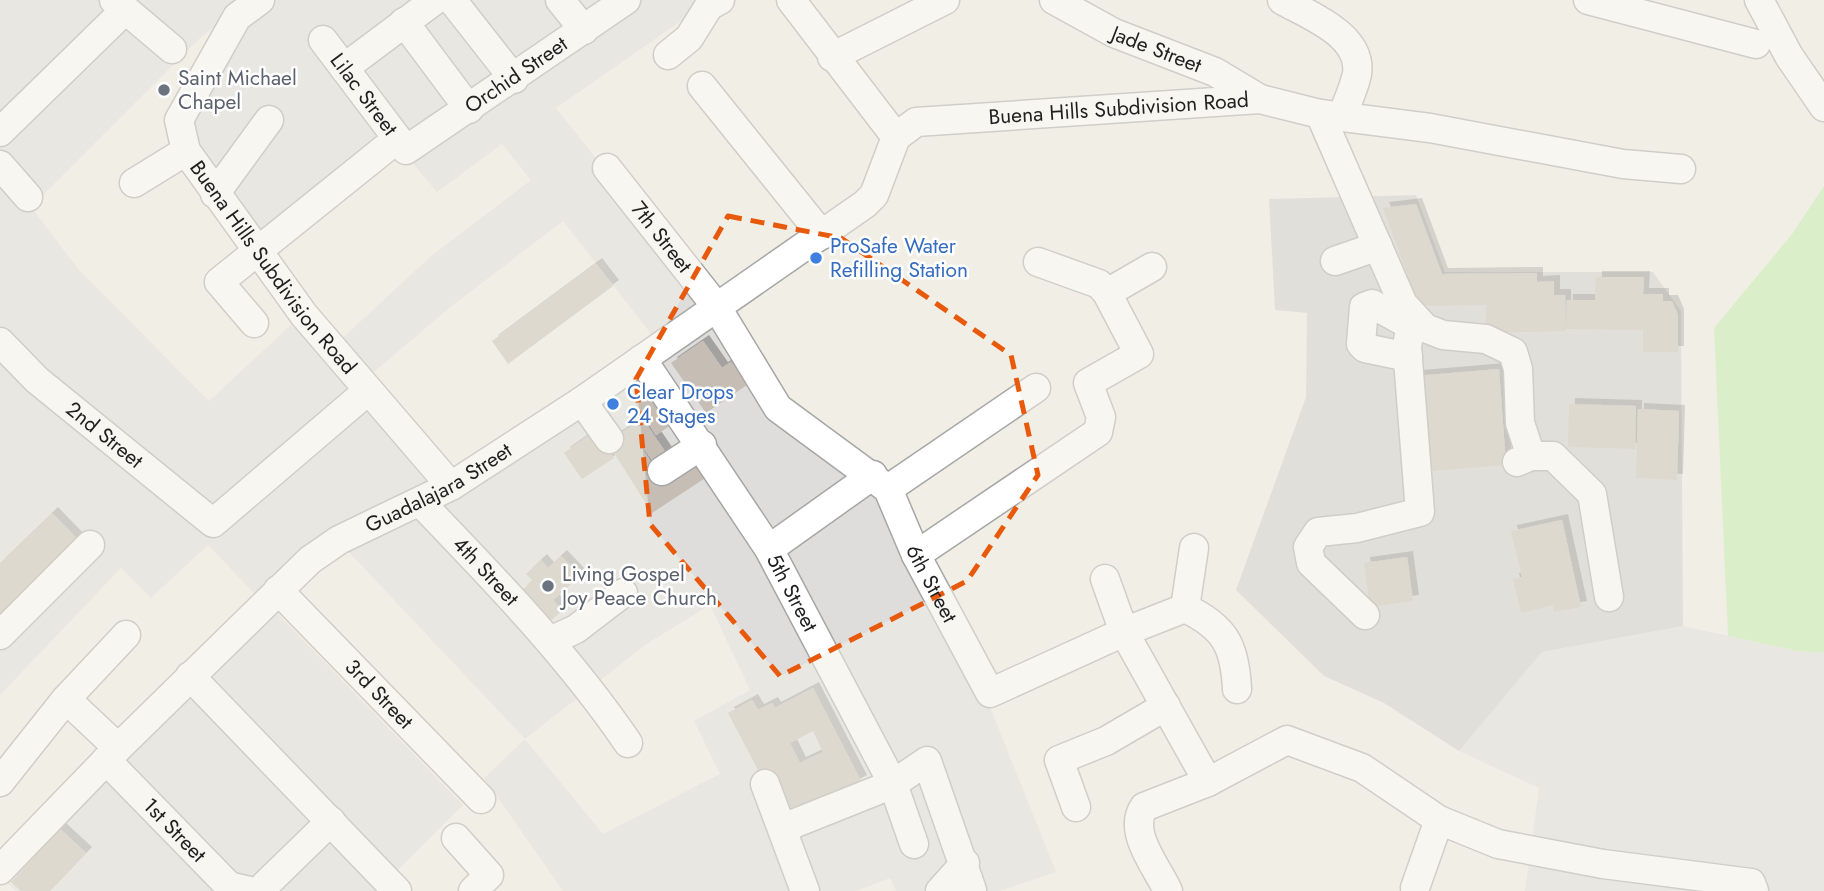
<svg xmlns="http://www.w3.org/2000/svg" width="1824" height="891" viewBox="0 0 1824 891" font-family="Jost,sans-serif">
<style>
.residential{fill:#dedddc;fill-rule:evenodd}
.religious{fill:#cdcdcd}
.grass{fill:#c2eda9}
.building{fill:#c6beb4;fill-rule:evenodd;filter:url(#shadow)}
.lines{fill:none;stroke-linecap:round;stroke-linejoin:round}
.minor-casing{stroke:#a6a6a6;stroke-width:31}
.minor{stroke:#fff;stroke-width:28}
.marked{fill:none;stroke:#e8590c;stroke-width:5;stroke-dasharray:14 9;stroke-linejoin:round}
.worship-dot{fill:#6b7280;stroke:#fff;stroke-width:2.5}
.shop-dot{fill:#3f7fe0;stroke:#fff;stroke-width:2.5}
.labels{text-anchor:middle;stroke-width:5;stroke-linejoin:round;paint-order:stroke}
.street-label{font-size:21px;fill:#1f1f1f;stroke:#fff}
.worship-label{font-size:21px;fill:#5b616d;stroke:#fff;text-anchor:start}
.shop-label{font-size:21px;fill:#366cbe;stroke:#fff;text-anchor:start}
</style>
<defs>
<filter id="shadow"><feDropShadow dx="6" dy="-6" stdDeviation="0" flood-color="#0004"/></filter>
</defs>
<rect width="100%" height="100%" fill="#f1eee5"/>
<g class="residential">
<polygon points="0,0 246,0 198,40 31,207 79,270 209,401 295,321 429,482 303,550 255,594 208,545 151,598 121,568 0,695"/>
<polygon points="277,0 700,0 704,5 556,108 709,301 655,339 563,221 449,308 367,378 336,344 430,257 531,180 502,144 437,192 398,146 269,253 185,133 239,31"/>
<path d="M712 328 773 413 881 490 990 707 1056 872 1000 891H896L890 878 857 891H563L484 778 525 739 346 549 448 501ZM710 605 750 690 694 721 720 774 603 834 525 739 648 643Z"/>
<polygon points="275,611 463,805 377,891 16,891 8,884 126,756"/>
<polygon points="1683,626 1797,651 1824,653 1824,891 1525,891 1539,788 1459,751 1542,652"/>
</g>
<polygon class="religious" points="1416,195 1445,272 1653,272 1681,311 1683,626 1542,652 1459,751 1384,703 1324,676 1236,590 1306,397 1307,313 1275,310 1269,199"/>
<polygon class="grass" points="1824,186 1824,653 1797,651 1728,636 1714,328 1792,234"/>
<g class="building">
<polygon points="1416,204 1442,274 1537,273 1537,282 1554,281 1554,295 1565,295 1566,331 1486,333 1486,305 1419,306 1383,208"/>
<polygon points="596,264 613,286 508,364 492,341"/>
<polygon points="1596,277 1644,277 1643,294 1663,294 1663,301 1672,301 1678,315 1678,352 1643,352 1643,330 1566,329 1567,300 1595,300"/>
<polygon points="703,341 722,368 731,362 747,385 706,413 671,363"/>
<polygon points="1499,369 1506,465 1422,472 1416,376"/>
<polygon points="655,388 676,422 656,435 634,401"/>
<polygon points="1569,404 1636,406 1635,449 1568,447"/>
<polygon points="1638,409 1679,411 1677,480 1636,478"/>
<polygon points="643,419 666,453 653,461 632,432 659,475 698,450 713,473 652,513 607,442"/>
<polygon points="595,431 614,458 582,479 564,453"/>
<polygon points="52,513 82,544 0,623 0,563"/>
<polygon points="1562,520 1581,607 1554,612 1553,605 1521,613 1513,579 1522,577 1511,531"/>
<polygon points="561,556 580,576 553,600 562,611 549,622 521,591 533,581 526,574 541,560 548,568"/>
<polygon points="1407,557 1413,601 1370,607 1364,563"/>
<path d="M813 688 861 781 785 821 728 713 752 700 758 710 772 703 775 708ZM813 731 823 752 800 763 790 743Z"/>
<polygon points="60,829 86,853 50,891 21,891 11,882"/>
</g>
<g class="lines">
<defs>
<g id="minor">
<polyline points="114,0 172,49"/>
<path id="s1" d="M260 0 237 17 179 120 186 151 304 315 451 486"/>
<polyline points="452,0 514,79"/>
<polyline points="560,0 584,30"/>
<polyline points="791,0 896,137"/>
<path id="s2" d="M1054 0 1114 33 1215 72 1260 99"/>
<path d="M1282 0C1308 15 1363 35 1357 74 1354 88 1347 103 1342 116"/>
<polyline points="1588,0 1756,44"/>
<polyline points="1759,0 1789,56 1824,107"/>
<polyline points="404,22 469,109"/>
<path id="s3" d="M323 40 406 150 626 0"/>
<polyline points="668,55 689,38 709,6 720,0"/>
<polyline points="832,57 945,0"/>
<polyline points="344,68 435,0"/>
<polyline points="702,86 822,235"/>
<polyline points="1320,114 1403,304 1425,328 1443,335 1486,339 1513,352 1518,369 1520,423 1531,456 1517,462"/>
<polyline points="0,132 124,11"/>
<path id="s4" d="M896 137 916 122 1260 99 1320 114 1430 128 1623 164 1681 169"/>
<polyline points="0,165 28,197"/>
<path id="s5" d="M607 168 716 306 778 408 888 489 916 555 990 693 1124 632 1185 608C1225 627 1235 646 1237 689"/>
<polyline points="134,183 186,151"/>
<polyline points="215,194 269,120"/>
<polyline points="1335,261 1378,246"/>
<polyline points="1107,293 1152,267"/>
<polyline points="254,323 219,282 397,139"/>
<path id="s6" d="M0 342 37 380 213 523 357 400"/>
<polyline points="1408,357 1365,348 1361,344 1364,307 1372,304 1408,324"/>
<path id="s7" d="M642 359 769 549 893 784 914 844"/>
<polyline points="582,401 609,439"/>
<polyline points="1531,456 1553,456 1592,494 1609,597"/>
<polyline points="662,471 702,445"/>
<polyline points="888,489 1036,388"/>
<path id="s8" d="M421 503C495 580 568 655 628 743"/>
<polyline points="769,549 873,475"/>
<polyline points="916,555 1098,432 1101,417 1088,383 1139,354 1107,293 1099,284 1038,262"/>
<polyline points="1105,579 1124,632 1208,782"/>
<path id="s9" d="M278 590 481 799"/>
<polyline points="1185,608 1194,548"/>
<polyline points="1365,615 1311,563 1308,547 1318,532 1357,528 1420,512 1407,347 1412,314"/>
<polyline points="0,635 90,545"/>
<polyline points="550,641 576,629 623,593"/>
<polyline points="190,676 397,891"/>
<polyline points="66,699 118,748"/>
<path id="s10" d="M106 760 229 886 250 891"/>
<polyline points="0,782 66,699 126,635"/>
<polyline points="765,784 805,891"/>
<polyline points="1076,807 1059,760 1106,741 1166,706"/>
<polyline points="783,828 893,784 927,761 972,890"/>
<polyline points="456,838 489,875 473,891"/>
<path id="s11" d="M0 870 118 748 310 560 339 540 451 486 582 401 865 204 874 195 896 137"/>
<polyline points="1415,888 1439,820"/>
<polyline points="259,891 331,821"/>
<polyline points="940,891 965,863"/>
<path d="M1168 891C1157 867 1127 832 1144 807L1208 782 1287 740 1362 768 1439 820 1498 844 1603 864 1751 883 1754 891"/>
</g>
</defs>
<use href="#minor" class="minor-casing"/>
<use href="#minor" class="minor"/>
</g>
<path d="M0 0H1824V891H0ZM728 216 841 238 1011 355 1038 475 967 581 780 676 650 524 636 379Z" fill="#f1eee5" fill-opacity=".55" fill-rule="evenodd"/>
<path class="marked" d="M728 216 841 238 1011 355 1038 475 967 581 780 676 650 524 636 379Z"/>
<g class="worship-dot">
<circle cx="164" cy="90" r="7"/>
<circle cx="548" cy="586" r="7"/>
</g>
<g class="shop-dot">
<circle cx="816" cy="258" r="7"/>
<circle cx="613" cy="404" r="7"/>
</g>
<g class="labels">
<g class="street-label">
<text dy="7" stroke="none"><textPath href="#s2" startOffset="114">Jade Street</textPath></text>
<text dy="7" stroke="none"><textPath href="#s3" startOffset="271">Orchid Street</textPath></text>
<text dy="7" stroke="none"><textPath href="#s3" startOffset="68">Lilac Street</textPath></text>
<text dy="7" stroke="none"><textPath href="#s4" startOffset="228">Buena Hills Subdivision Road</textPath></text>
<text dy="7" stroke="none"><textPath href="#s5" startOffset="88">7th Street</textPath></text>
<text dy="7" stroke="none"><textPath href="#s1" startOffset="324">Buena Hills Subdivision Road</textPath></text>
<text dy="7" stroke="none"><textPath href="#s6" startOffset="140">2nd Street</textPath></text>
<text dy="7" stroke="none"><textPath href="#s11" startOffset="586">Guadalajara Street</textPath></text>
<text dy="7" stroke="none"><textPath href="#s8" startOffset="94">4th Street</textPath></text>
<text dy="7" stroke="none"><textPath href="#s5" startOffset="536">6th Street</textPath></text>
<text dy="7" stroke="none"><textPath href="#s7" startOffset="278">5th Street</textPath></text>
<text dy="7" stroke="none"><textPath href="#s9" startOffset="145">3rd Street</textPath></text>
<text dy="7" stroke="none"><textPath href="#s10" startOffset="98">1st Street</textPath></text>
</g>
<g class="worship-label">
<text x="178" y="85">Saint Michael<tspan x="178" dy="24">Chapel</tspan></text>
<text x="562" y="581">Living Gospel<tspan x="562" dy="24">Joy Peace Church</tspan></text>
</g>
<g class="shop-label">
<text x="830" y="253">ProSafe Water<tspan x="830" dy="24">Refilling Station</tspan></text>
<text x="627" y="399">Clear Drops<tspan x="627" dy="24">24 Stages</tspan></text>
</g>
</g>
</svg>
